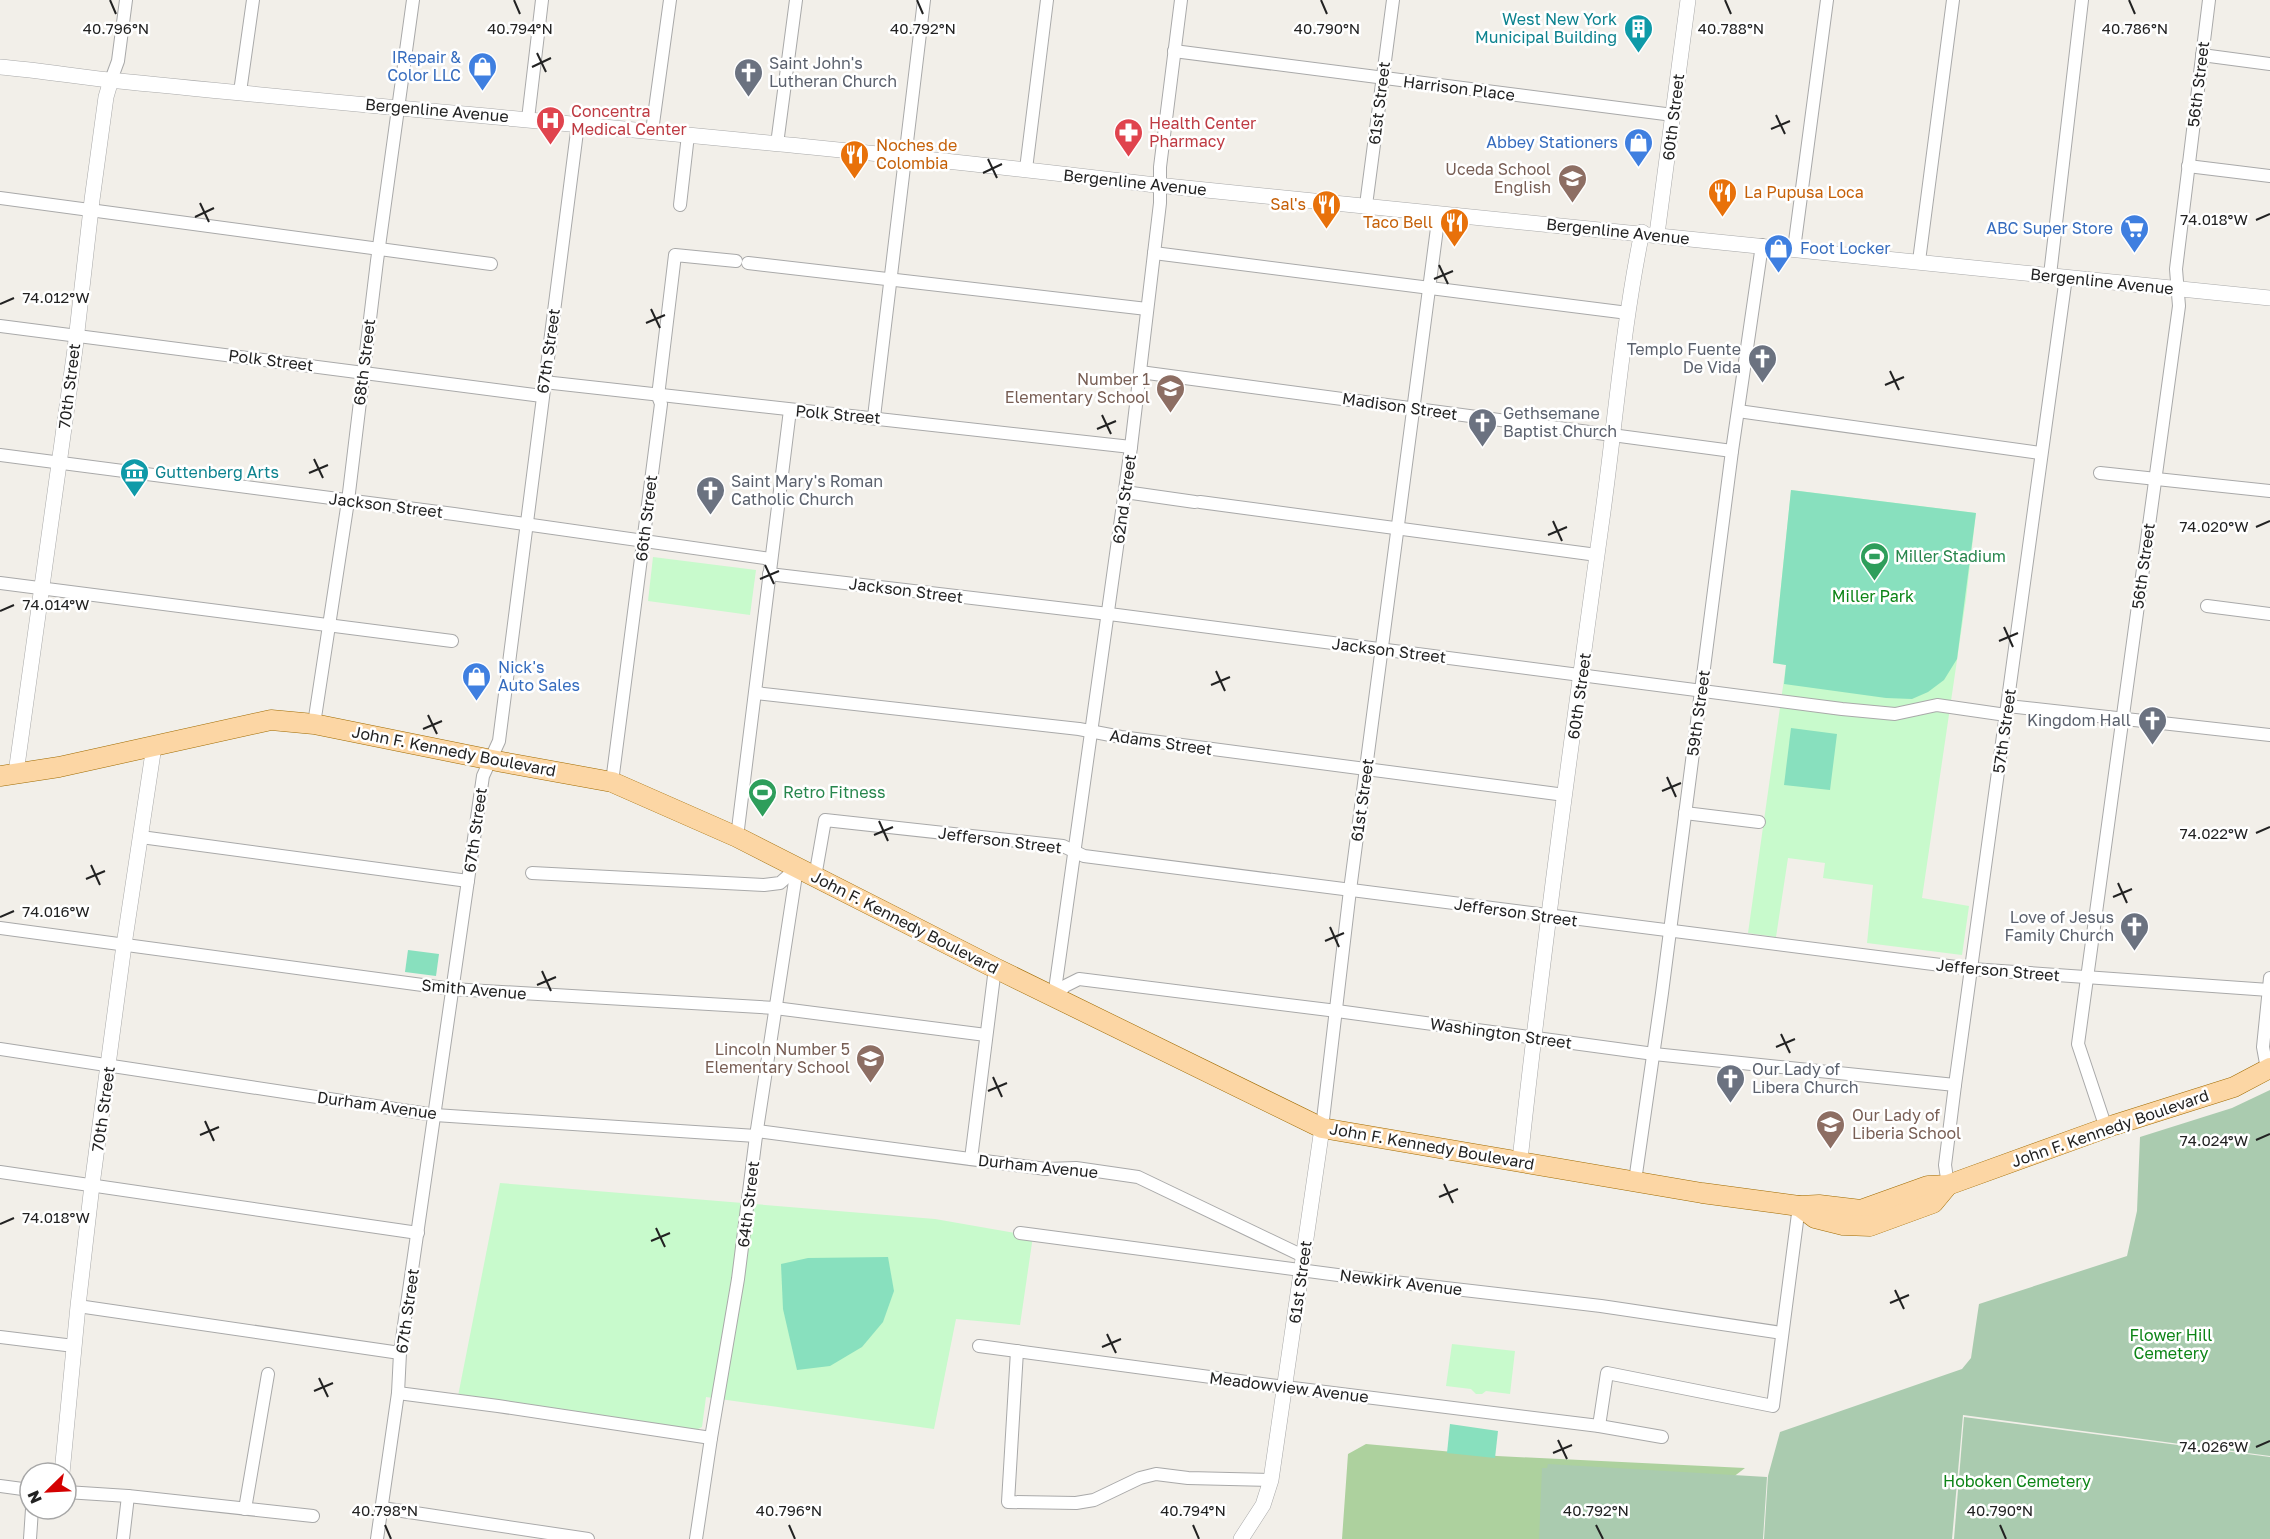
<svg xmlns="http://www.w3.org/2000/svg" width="2270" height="1539" viewBox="0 0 2270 1539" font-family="'Golos Text',sans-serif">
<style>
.forest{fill:#add19e}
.cemetery{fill:#aacbaf}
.park{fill:#c8facc}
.pitch{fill:#88e0be}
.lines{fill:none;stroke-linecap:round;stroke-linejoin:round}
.minor-casing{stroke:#a9a9a9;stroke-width:14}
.tertiary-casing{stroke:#a9a9a9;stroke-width:16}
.primary-casing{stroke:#a06b00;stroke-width:21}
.minor{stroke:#fff;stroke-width:12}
.tertiary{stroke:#fff;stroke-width:15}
.primary{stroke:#fcd6a4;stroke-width:20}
.ticks{fill:none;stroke:#222;stroke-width:2}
.labels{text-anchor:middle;stroke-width:5;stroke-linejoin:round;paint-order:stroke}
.culture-label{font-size:16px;fill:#0d838f;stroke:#fff;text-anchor:end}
.shop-label{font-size:16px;fill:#366cbe;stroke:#fff;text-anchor:end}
.worship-label{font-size:16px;fill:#5b616d;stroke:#fff;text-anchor:start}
.street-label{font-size:16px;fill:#222;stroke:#fff}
.health-label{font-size:16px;fill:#be3a42;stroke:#fff;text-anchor:start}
.food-label{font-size:16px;fill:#c56008;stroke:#fff;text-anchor:start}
.education-label{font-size:16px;fill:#785e54;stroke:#fff;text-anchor:end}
.leisure-label{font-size:16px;fill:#27864d;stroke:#fff;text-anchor:start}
.park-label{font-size:16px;fill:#0c8416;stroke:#fff}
.ticks-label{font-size:15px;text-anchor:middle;fill:#222;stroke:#fff;stroke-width:5;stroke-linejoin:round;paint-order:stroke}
</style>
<rect width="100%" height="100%" fill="#f2efe9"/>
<polygon class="forest" points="1366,1444 1497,1456 1745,1468 1652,1539 1342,1539 1348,1454"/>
<g class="cemetery">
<polygon points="2270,1090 2270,1456 1963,1415 1952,1539 1764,1539 1768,1476 1780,1432 1962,1369 1971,1358 1979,1304 2127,1256 2137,1211 2140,1137 2232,1108"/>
<polygon points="1964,1417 2270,1457 2270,1539 1954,1539"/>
<polygon points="1548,1464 1767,1477 1763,1539 1539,1539 1542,1468 1547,1468"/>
</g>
<g class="park">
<polygon points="1791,490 1976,513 1966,599 1922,898 1969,906 1962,955 1867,943 1873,885 1823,878 1825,863 1788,858 1776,937 1748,933 1786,665 1773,663"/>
<polygon points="653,557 756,570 750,615 648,601"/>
<polygon points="500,1183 935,1219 1033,1236 1020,1325 956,1319 934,1429 706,1397 702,1427 696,1430 458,1396"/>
<polygon points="1452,1344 1515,1351 1510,1394 1486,1391 1482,1394 1476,1394 1471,1389 1446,1386"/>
</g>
<g class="pitch">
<polygon points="1791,490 1976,513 1957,659 1944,680 1928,692 1912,699 1886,698 1784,684 1786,665 1773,663"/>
<polygon points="1791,728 1837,734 1830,790 1784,785"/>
<polygon points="408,950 439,954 436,976 405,972"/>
<polygon points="888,1257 894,1291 883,1322 862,1347 830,1366 797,1370 783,1309 781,1264 808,1258"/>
<polygon points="1450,1424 1498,1431 1495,1458 1447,1453"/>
</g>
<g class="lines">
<defs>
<g id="minor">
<polyline points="1174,51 1673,115"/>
<polyline points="2202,55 2270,64"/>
<polyline points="111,80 118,61 126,0"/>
<polyline points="240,92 253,0"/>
<polyline points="528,119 542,0"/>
<polyline points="652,131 670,0"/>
<polyline points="777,144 796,0"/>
<polyline points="2188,166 2270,176"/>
<polyline points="1026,169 1047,0"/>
<polyline points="0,198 491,264"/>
<polyline points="680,205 688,135"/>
<polyline points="1366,205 1393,0"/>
<polyline points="1794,249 1827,0"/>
<polyline points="1154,253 1628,313"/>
<polyline points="1919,261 1953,0"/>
<polyline points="748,263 1147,309"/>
<polyline points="2050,275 2082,0"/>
<polyline points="0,326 542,396"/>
<polyline points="1140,372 1732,451"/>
<polyline points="544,382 1131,447"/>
<polyline points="1738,411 2040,453"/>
<polyline points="874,417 924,0"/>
<polyline points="0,455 454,514 771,559"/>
<polyline points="2100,473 2270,491"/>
<polyline points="1125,492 1195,502"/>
<polyline points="1200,502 1597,555"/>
<polyline points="769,574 1117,615 1842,709 1895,714 1937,705 2006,715"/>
<polyline points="0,583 452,641"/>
<polyline points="2207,606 2270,614"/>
<polyline points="756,693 1079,729 1121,737 1565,795"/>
<polyline points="2008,706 2270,735"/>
<polyline points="314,724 348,501 377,261 413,0"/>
<polyline points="612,782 661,404 658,396 675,255 736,261"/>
<polyline points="1685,813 1759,822"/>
<polyline points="141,837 468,881"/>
<polyline points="737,837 790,410"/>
<polyline points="532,873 764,885 780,883 797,868"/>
<polyline points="815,877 825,820 1063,846 1084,856 1972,969 2269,990"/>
<polyline points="0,928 452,989 775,1008 986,1035"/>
<polyline points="1054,997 1131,447 1160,203 1160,167 1181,0"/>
<polyline points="1054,997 1065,986 1079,979 1337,1011 1654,1054 1955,1085"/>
<polyline points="0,1049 435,1115 756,1136"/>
<polyline points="2267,1069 2263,1047 2270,978"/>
<polyline points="1322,1128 1350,890 1439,213"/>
<polyline points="2106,1128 2078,1044 2179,306 2176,269 2209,0"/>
<polyline points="757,1131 1046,1169 1076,1168 1138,1177 1303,1256"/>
<polyline points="971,1159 995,968"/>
<polyline points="0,1172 418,1233"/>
<polyline points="1635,1181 1662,993 1732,451 1762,245"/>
<polyline points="1948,1185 1945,1165 1955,1085 2066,277"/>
<polyline points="1020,1233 1368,1279 1601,1306 1782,1333"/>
<polyline points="78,1306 400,1353"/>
<polyline points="0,1337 74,1346"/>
<polyline points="979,1346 1285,1387 1599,1426 1662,1437"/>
<polyline points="1017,1351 1008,1502 1076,1503 1094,1500 1140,1478 1156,1474 1188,1478 1271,1480"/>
<polyline points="398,1393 498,1406 711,1438"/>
<polyline points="1599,1426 1607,1373 1773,1406 1799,1206"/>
<polyline points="0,1486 30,1490"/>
<polyline points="66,1492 128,1496 313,1516"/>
<polyline points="382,1508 588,1539"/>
<polyline points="245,1509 268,1374"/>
<polyline points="30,1539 32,1509"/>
<polyline points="123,1539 128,1496"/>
<polyline points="377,1539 398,1393 400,1353 483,776 499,741 578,124"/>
<polyline points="696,1539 711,1438 738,1279 756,1136 797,868"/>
</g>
<g id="tertiary">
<path d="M0 67C36 70 73 76 109 80 455 115 802 142 1147 184L2270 298"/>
<polyline points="1657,234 1688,0"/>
<polyline points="16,773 75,349 92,200 106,97 111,80"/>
<path d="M1520 1160C1543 948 1572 737 1601 526 1615 428 1622 329 1642 232"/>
<polyline points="62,1473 78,1306 92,1185 124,945 154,746"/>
<polyline points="1241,1539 1263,1505 1271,1480 1322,1128"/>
</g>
<g id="primary">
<polyline points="0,776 59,767 271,720 314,724 502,762 612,782 737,837 995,968 1322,1128 1702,1193 1799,1206 1819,1205 1861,1210 1928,1186 1948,1185 2114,1125 2234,1087 2270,1068"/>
<polyline points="1799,1206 1815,1218 1843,1225 1870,1226 1933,1203 1948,1185"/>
</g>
</defs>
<use href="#minor" class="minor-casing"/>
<use href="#tertiary" class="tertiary-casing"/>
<use href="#primary" class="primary-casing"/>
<use href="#minor" class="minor"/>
<use href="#tertiary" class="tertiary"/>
<use href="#primary" class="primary"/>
</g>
<path class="ticks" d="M110 0 116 14M514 0 520 14M917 0 923 14M1321 0 1327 14M1725 0 1731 14M2129 0 2135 14M537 53 546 72M532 67 551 58M1776 115 1785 134M1771 129 1790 121M988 159 997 178M983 173 1002 164M200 203 209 222M195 217 214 208M2256 220 2270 214M1439 265 1448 284M1434 279 1453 271M0 304 14 298M651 309 660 328M646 323 665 315M1890 371 1899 390M1885 385 1904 377M1102 415 1111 434M1097 429 1116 421M314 459 323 478M309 473 328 465M1553 521 1562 541M2256 527 2270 521M1548 535 1567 527M765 565 774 584M760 579 779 571M0 611 14 605M2004 627 2013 647M1999 641 2018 633M1216 671 1225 691M1211 685 1230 677M428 715 437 734M423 729 442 721M1667 777 1676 797M1662 791 1681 783M879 821 888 841M2256 833 2270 827M874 835 893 827M91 865 100 885M86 879 105 871M2118 883 2127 903M2113 897 2132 889M0 917 14 911M1330 927 1339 947M1325 941 1344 933M542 971 551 991M537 985 556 977M1781 1034 1790 1053M1776 1047 1795 1039M993 1077 1002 1097M988 1091 1007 1083M205 1121 214 1141M200 1135 219 1127M2256 1140 2270 1134M1444 1184 1453 1203M1439 1197 1458 1189M0 1224 14 1218M656 1228 665 1247M651 1241 670 1233M1895 1290 1904 1309M1890 1303 1909 1295M1107 1334 1116 1353M1102 1347 1121 1339M319 1378 328 1397M314 1391 333 1383M1558 1440 1567 1459M2256 1447 2270 1441M1553 1453 1572 1445M385 1525 391 1539M789 1525 795 1539M1193 1525 1199 1539M1596 1525 1603 1539M2000 1525 2006 1539"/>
<defs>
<symbol id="building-pin" viewBox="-11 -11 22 30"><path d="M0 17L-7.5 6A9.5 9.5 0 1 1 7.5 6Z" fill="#0f9aa8" stroke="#fff"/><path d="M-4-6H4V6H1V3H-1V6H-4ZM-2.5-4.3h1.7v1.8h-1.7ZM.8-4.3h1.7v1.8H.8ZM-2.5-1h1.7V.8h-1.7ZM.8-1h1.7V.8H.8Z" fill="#fff"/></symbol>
<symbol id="shop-pin" viewBox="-11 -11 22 30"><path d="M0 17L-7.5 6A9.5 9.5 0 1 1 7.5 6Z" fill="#3f7fe0" stroke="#fff"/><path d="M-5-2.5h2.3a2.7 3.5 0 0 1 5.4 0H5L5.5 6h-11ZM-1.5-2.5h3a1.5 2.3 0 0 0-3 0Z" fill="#fff"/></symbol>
<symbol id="church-pin" viewBox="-11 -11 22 30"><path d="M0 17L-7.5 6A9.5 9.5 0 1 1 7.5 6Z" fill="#6b7280" stroke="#fff"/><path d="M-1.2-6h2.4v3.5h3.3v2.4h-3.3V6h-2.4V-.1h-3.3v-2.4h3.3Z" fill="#fff"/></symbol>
<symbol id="hospital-pin" viewBox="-11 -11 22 30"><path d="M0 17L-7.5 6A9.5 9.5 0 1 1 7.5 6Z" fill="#e0444e" stroke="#fff"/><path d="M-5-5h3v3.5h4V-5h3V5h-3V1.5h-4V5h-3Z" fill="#fff"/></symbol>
<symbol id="pharmacy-pin" viewBox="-11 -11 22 30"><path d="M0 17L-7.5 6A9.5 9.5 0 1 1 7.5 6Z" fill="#e0444e" stroke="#fff"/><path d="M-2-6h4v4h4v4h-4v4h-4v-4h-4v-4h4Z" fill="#fff"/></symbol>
<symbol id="restaurant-pin" viewBox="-11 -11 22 30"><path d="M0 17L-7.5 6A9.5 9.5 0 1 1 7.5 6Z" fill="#e8710a" stroke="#fff"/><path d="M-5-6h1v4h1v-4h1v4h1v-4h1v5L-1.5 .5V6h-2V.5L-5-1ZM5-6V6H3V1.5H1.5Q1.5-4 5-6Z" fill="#fff"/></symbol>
<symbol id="school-pin" viewBox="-11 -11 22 30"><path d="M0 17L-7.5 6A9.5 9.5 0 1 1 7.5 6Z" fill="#8d6e63" stroke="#fff"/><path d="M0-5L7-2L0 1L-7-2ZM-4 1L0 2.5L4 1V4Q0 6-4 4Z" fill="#fff"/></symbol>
<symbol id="supermarket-pin" viewBox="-11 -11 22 30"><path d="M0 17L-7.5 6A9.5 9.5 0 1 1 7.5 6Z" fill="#3f7fe0" stroke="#fff"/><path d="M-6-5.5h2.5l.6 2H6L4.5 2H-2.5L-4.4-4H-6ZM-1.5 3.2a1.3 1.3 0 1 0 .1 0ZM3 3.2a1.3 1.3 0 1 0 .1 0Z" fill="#fff"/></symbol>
<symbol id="museum-pin" viewBox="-11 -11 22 30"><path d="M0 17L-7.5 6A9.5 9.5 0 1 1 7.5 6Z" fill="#0f9aa8" stroke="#fff"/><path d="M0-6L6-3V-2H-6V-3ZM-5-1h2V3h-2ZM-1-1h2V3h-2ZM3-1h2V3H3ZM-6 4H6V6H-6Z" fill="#fff"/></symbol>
<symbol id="stadium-pin" viewBox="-11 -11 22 30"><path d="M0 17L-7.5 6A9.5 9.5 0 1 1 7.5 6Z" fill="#2e9e5b" stroke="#fff"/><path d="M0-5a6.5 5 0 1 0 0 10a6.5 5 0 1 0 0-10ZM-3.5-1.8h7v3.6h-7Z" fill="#fff"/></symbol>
</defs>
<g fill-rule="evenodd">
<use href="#building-pin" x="1622" y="12" width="33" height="45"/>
<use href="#shop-pin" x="466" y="50" width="33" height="45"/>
<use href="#church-pin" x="732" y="56" width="33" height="45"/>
<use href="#hospital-pin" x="534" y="104" width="33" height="45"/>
<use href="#pharmacy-pin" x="1112" y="116" width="33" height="45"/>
<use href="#shop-pin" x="1622" y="126" width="33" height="45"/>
<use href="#restaurant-pin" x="838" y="138" width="33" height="45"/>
<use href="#school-pin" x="1556" y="162" width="33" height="45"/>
<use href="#restaurant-pin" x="1706" y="176" width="33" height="45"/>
<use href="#restaurant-pin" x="1310" y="188" width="33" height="45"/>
<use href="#restaurant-pin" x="1438" y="206" width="33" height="45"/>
<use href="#supermarket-pin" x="2118" y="212" width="33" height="45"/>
<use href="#shop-pin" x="1762" y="232" width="33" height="45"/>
<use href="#church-pin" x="1746" y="342" width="33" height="45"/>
<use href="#school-pin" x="1154" y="372" width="33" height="45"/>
<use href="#church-pin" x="1466" y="406" width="33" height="45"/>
<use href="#museum-pin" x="118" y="456" width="33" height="45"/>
<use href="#church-pin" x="694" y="474" width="33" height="45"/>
<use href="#stadium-pin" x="1858" y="540" width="33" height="45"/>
<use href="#shop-pin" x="460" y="660" width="33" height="45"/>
<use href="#church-pin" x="2136" y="704" width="33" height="45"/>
<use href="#stadium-pin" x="746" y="776" width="33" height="45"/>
<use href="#church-pin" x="2118" y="910" width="33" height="45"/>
<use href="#school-pin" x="854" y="1042" width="33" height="45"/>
<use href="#church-pin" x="1714" y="1062" width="33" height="45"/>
<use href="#school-pin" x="1814" y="1108" width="33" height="45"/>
</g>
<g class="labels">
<g class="culture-label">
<text x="1617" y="25">West New York<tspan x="1617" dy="18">Municipal Building</tspan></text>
<text x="155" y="478" text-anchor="start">Guttenberg Arts</text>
</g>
<g class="shop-label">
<text x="461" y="63">IRepair &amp;<tspan x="461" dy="18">Color LLC</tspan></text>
<text x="1618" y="148">Abbey Stationers</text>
<text x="2113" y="234">ABC Super Store</text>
<text x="1800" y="254" text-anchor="start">Foot Locker</text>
<text x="498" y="673" text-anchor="start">Nick's<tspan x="498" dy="18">Auto Sales</tspan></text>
</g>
<g class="worship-label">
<text x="769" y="69">Saint John's<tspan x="769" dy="18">Lutheran Church</tspan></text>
<text x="1741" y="355" text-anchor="end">Templo Fuente<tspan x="1741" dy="18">De Vida</tspan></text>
<text x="1503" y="419">Gethsemane<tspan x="1503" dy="18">Baptist Church</tspan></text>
<text x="731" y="487">Saint Mary's Roman<tspan x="731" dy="18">Catholic Church</tspan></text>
<text x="2131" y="726" text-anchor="end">Kingdom Hall</text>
<text x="2114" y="923" text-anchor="end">Love of Jesus<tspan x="2114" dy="18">Family Church</tspan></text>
<text x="1752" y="1075">Our Lady of<tspan x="1752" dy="18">Libera Church</tspan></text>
</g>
<g class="street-label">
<text transform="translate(2198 84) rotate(-83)" y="6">56th Street</text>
<text transform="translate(1459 88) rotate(7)" y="6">Harrison Place</text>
<text transform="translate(1379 103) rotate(-83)" y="6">61st Street</text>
<text transform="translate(437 110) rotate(5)" y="6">Bergenline Avenue</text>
<text transform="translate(1673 117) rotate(-83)" y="6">60th Street</text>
<text transform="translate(1135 182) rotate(6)" y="6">Bergenline Avenue</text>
<text transform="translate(1618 231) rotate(6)" y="6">Bergenline Avenue</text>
<text transform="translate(2102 281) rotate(6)" y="6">Bergenline Avenue</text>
<text transform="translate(548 351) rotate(-82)" y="6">67th Street</text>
<text transform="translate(271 360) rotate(7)" y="6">Polk Street</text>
<text transform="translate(364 362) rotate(-83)" y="6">68th Street</text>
<text transform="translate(69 386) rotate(-83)" y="6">70th Street</text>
<text transform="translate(1400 406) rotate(8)" y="6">Madison Street</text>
<text transform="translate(838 414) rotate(5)" y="6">Polk Street</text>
<text transform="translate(1124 499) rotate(-82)" y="6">62nd Street</text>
<text transform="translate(386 505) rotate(7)" y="6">Jackson Street</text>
<text transform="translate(646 518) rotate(-83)" y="6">66th Street</text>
<text transform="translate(2143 566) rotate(-82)" y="6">56th Street</text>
<text transform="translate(906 590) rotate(7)" y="6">Jackson Street</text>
<text transform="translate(1389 650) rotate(7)" y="6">Jackson Street</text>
<text transform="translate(1579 696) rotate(-82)" y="6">60th Street</text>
<text transform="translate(1698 713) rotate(-82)" y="6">59th Street</text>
<text transform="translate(2004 731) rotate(-82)" y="6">57th Street</text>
<text transform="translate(1161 742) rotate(8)" y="6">Adams Street</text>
<text transform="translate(454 751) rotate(11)" y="6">John F. Kennedy Boulevard</text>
<text transform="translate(1362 800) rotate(-82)" y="6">61st Street</text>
<text transform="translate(475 830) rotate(-82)" y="6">67th Street</text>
<text transform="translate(1000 840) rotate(7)" y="6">Jefferson Street</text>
<text transform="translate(1516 912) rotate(8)" y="6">Jefferson Street</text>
<text transform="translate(905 922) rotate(27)" y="6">John F. Kennedy Boulevard</text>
<text transform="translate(1998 970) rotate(5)" y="6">Jefferson Street</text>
<text transform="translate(474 989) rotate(5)" y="6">Smith Avenue</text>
<text transform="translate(1501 1033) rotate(8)" y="6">Washington Street</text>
<text transform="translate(377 1105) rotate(8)" y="6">Durham Avenue</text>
<text transform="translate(103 1109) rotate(-82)" y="6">70th Street</text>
<text transform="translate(2110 1128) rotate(-19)" y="6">John F. Kennedy Boulevard</text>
<text transform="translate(1432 1146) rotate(10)" y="6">John F. Kennedy Boulevard</text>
<text transform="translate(1038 1166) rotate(6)" y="6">Durham Avenue</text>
<text transform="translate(748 1204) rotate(-83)" y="6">64th Street</text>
<text transform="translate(1300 1282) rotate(-82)" y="6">61st Street</text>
<text transform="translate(1401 1282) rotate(7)" y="6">Newkirk Avenue</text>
<text transform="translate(407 1311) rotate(-82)" y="6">67th Street</text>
<text transform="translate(1289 1387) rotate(7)" y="6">Meadowview Avenue</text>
</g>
<g class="health-label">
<text x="571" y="117">Concentra<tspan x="571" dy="18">Medical Center</tspan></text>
<text x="1149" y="129">Health Center<tspan x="1149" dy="18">Pharmacy</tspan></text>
</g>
<g class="food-label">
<text x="876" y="151">Noches de<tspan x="876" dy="18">Colombia</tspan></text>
<text x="1744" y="198">La Pupusa Loca</text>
<text x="1306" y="210" text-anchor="end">Sal's</text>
<text x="1433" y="228" text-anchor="end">Taco Bell</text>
</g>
<g class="education-label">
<text x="1551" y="175">Uceda School<tspan x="1551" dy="18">English</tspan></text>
<text x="1150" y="385">Number 1<tspan x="1150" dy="18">Elementary School</tspan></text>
<text x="850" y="1055">Lincoln Number 5<tspan x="850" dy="18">Elementary School</tspan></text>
<text x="1852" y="1121" text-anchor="start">Our Lady of<tspan x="1852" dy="18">Liberia School</tspan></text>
</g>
<g class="leisure-label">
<text x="1895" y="562">Miller Stadium</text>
<text x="783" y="798">Retro Fitness</text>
</g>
<g class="park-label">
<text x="1873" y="602">Miller Park</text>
<text x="2171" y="1341">Flower Hill<tspan x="2171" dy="18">Cemetery</tspan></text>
<text x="2017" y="1487">Hoboken Cemetery</text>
</g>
</g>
<g class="ticks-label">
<text x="1731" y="34">40.788°N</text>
<text x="2135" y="34">40.786°N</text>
<text x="116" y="34">40.796°N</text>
<text x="520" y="34">40.794°N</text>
<text x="923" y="34">40.792°N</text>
<text x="1327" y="34">40.790°N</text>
<text x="2214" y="225">74.018°W</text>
<text x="56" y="303">74.012°W</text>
<text x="2214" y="532">74.020°W</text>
<text x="56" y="610">74.014°W</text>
<text x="2214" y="839">74.022°W</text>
<text x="56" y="917">74.016°W</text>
<text x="2214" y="1146">74.024°W</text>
<text x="56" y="1223">74.018°W</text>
<text x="2214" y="1452">74.026°W</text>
<text x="385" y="1516">40.798°N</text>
<text x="789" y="1516">40.796°N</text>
<text x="1193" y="1516">40.794°N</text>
<text x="1596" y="1516">40.792°N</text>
<text x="2000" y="1516">40.790°N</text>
</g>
<g transform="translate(48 1491) rotate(246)"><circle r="28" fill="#ffffff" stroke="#a7a7a7" stroke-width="1.5"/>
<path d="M0-4.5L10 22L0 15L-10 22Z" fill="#d40000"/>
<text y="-9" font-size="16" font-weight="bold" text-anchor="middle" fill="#222222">N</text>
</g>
</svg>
